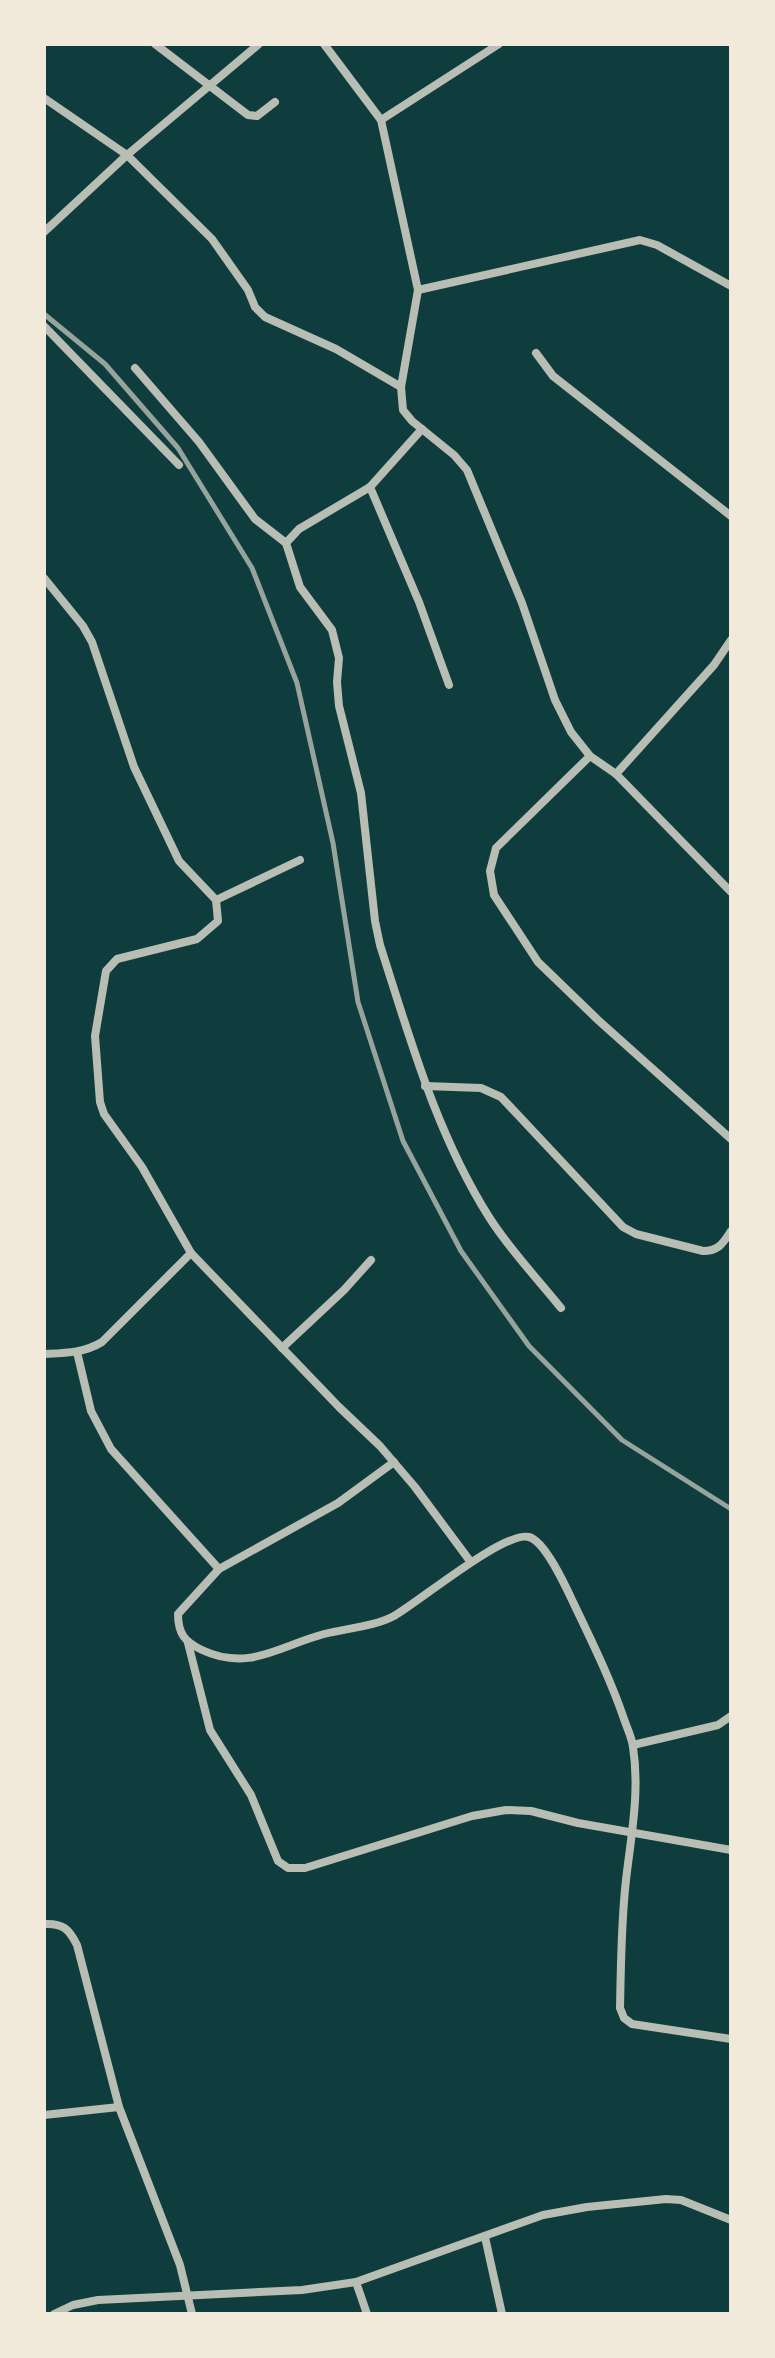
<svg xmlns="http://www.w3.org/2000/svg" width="775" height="2358" viewBox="0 0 775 2358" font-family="Lato,sans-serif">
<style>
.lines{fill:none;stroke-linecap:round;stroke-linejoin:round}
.minor{stroke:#b8beb3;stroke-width:8}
.rail{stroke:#97a49c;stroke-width:5}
</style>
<rect width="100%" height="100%" fill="#0f3d3e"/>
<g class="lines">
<g class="minor">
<polyline points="155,44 248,115 257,116 275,102"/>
<polyline points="324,44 381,120 418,290 640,240 657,245 731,286"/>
<polyline points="44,98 127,155 212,239 248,290 255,307 265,317 336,349 401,387"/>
<polyline points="381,120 499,44"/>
<polyline points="44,232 127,155 259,44"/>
<polyline points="418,290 401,387 403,410 412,421 454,455 467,470 522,603 555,700 571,732 590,756 616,774 731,892"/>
<polyline points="44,326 179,465"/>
<polyline points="536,353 553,376 731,516"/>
<polyline points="135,368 199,442 255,519 286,543"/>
<path d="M422 429 370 487 299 529 286 543 300 587 332 630 339 658 337 682 339 706 361 793 375 921 380 945C410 1038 436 1133 489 1217 509 1249 537 1278 561 1308"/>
<polyline points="370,487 419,602 449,685"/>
<polyline points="44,578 83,626 92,642 134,767 179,861 216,900 218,921 197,939 117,959 106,971 95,1036 100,1102 104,1114 142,1167 191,1253 339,1407 380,1446 415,1487 470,1561"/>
<polyline points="590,756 496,848 490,871 494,895 538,962 598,1020 731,1139"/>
<polyline points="616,774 714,665 731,640"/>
<polyline points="216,900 300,860"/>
<path d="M425 1086 481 1088 501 1097 623 1227 636 1234 703 1251C719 1251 723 1243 731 1231"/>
<polyline points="282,1348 344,1290 371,1260"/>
<polyline points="77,1352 91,1411 111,1449 219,1569"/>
<path d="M44 1354C65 1353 84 1353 102 1342L191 1253"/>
<path d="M394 1462 338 1503 219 1569 178 1614C178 1634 185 1642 202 1650 249 1672 279 1646 324 1634 347 1628 373 1627 394 1616 420 1601 504 1531 529 1537 545 1541 566 1587 573 1602 591 1640 610 1678 624 1719 627 1728 632 1738 633 1747 640 1792 631 1836 626 1880 621 1923 621 1965 620 2008L624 2018 632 2024 731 2039"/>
<polyline points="188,1643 210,1730 251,1795 278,1861 288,1868 305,1868 472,1816 506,1810 531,1811 578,1823 731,1850"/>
<polyline points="633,1745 718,1725 731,1716"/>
<path d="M44 1924C63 1923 69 1929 77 1945L119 2107"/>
<polyline points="44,2115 119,2107 180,2265 192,2314"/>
<polyline points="485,2237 502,2314"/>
<polyline points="356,2282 367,2314"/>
<polyline points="54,2314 73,2305 98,2300 302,2290 356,2282 543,2215 587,2207 666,2199 681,2200 731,2220"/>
</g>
<polyline class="rail" points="44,314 105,364 178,448 252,568 297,683 333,843 358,1002 403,1141 461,1251 529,1346 622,1440 731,1509"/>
</g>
<rect width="775" height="2358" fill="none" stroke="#f1e9da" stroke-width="92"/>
</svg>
